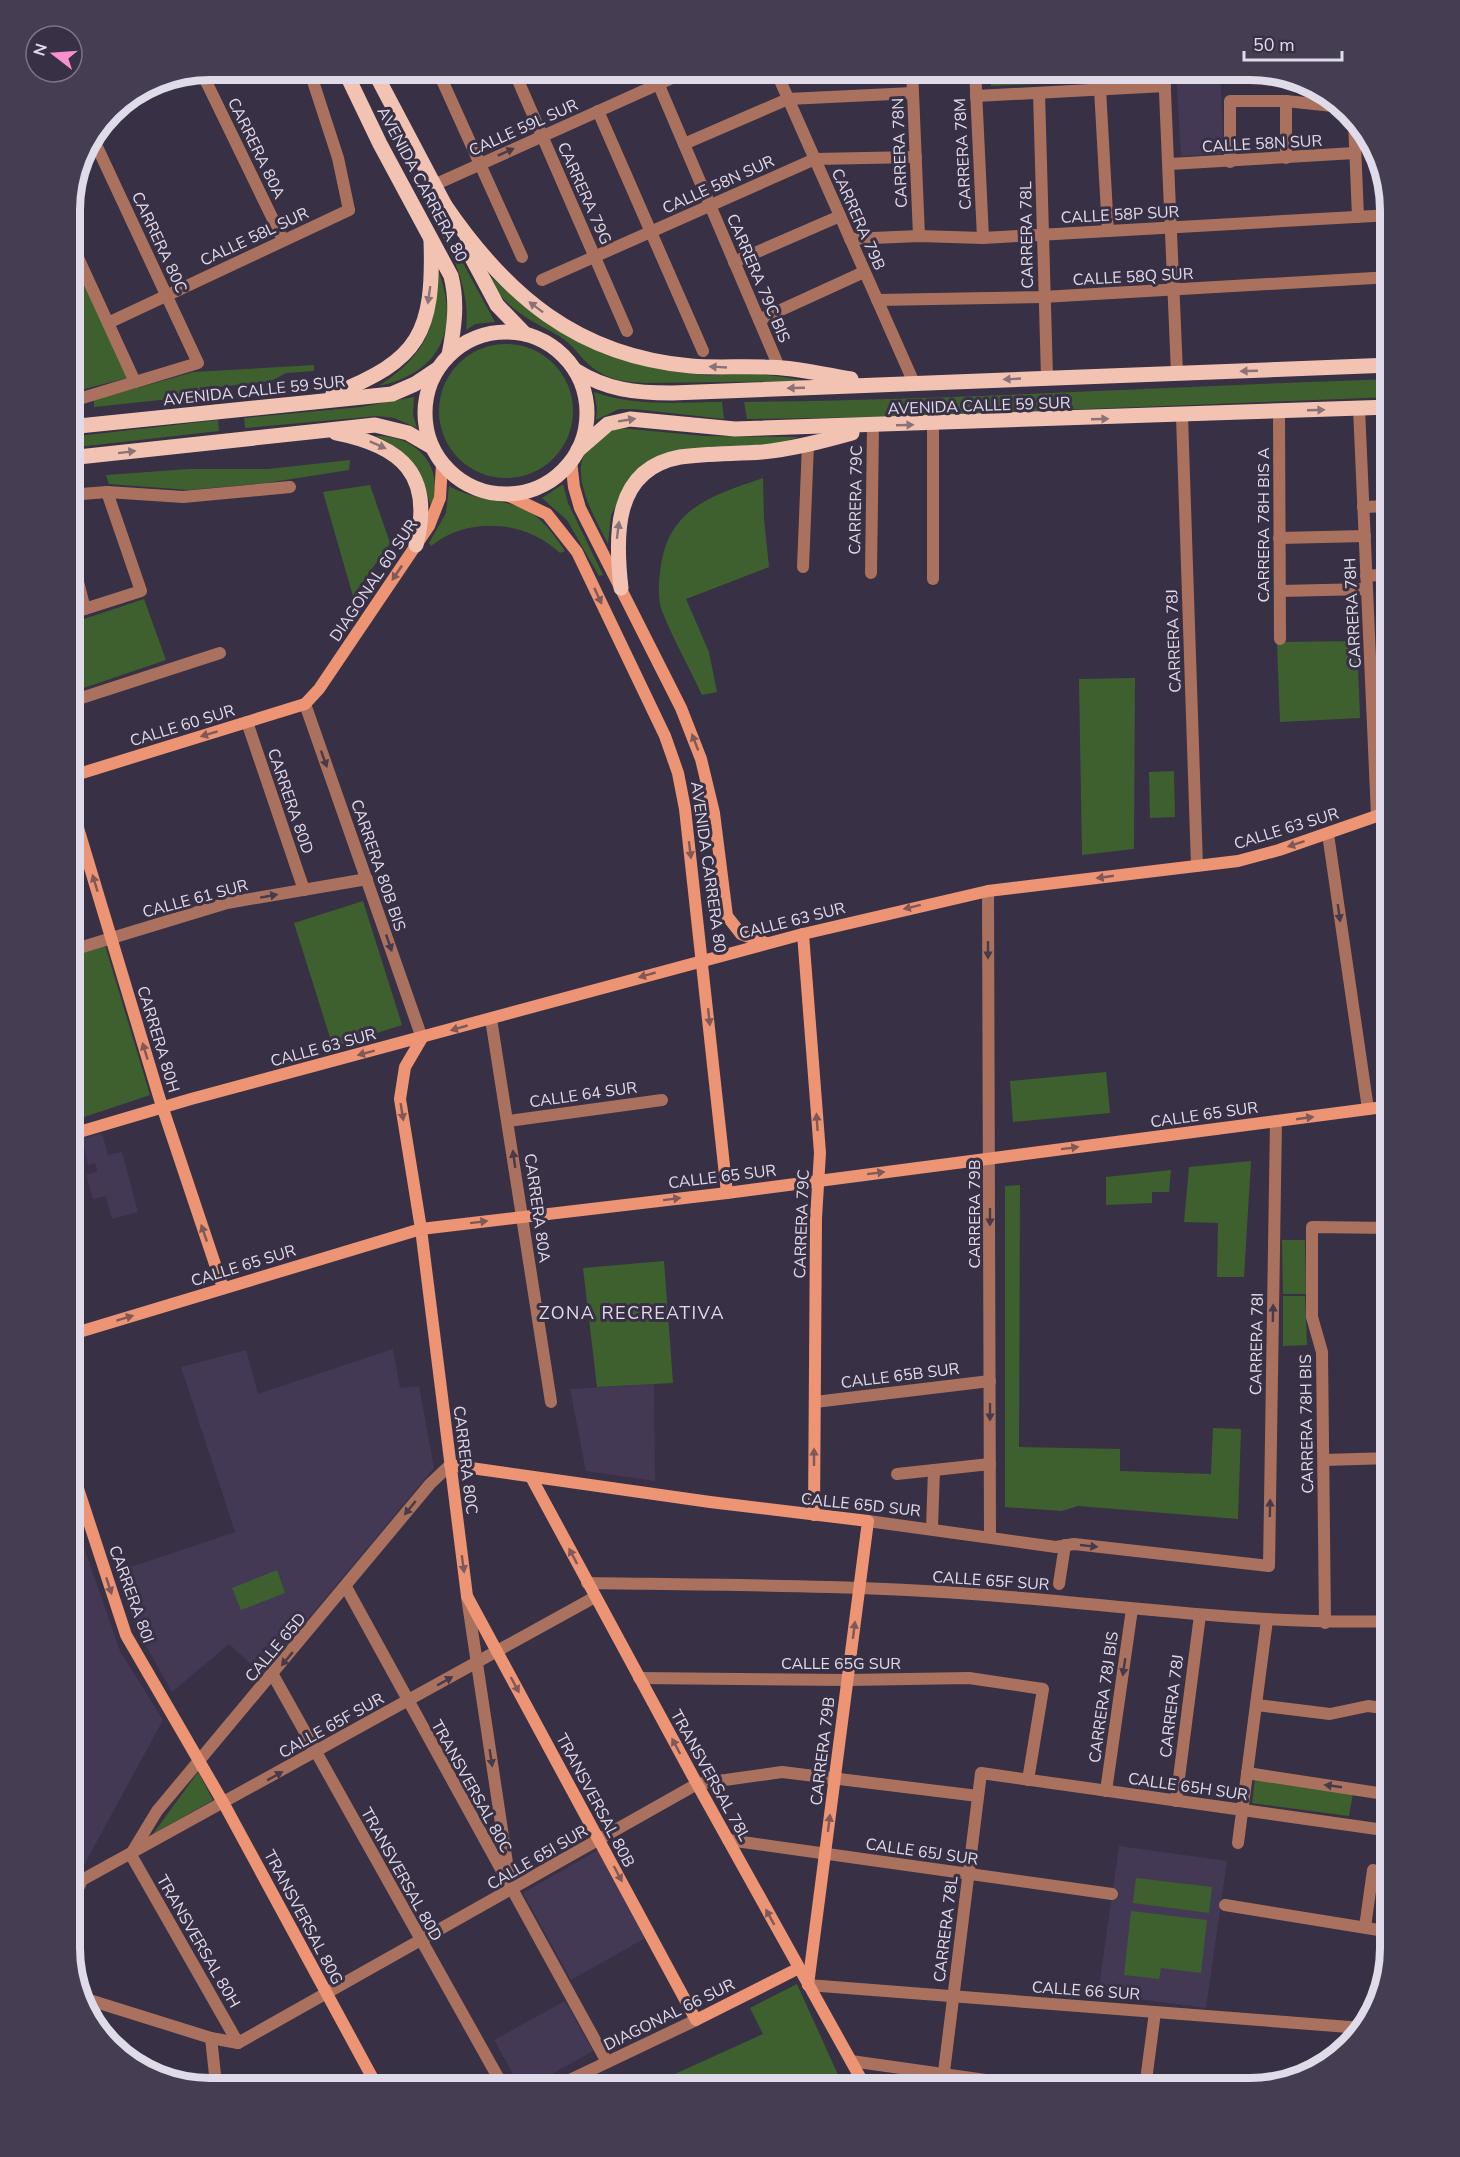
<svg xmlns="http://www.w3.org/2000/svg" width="1460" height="2157" viewBox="0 0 1460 2157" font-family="'Nunito Sans',sans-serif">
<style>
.built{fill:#433954}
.green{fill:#3e602f}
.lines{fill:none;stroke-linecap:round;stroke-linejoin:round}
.street{stroke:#aa725e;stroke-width:12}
.secondary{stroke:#ec9473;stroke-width:12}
.primary{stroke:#f2c3b2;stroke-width:15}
.oneway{fill:#493a49}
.oneway2{fill:#8c7276}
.oneway3{fill:#805857}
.labels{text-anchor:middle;stroke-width:6;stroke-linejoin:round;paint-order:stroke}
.street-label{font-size:16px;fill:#e0dbe9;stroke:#383045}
.neighbourhood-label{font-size:18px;letter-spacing:1.5px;fill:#e0dbe9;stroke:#383045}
.rim{fill:none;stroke:#e0dbe9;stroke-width:8}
</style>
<rect width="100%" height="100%" fill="#383045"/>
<g class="built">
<polygon points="1176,69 1220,69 1224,154 1181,156"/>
<polygon points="102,1133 108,1155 122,1152 138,1212 112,1219 106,1196 93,1199 86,1175 98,1171 95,1163 88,1165 82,1139"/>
<polygon points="393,1349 400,1388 419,1386 434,1468 262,1674 229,1644 172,1692 137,1630 116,1572 235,1532 181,1367 246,1350 258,1394"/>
<polygon points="654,1384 655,1481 586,1471 570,1389"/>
<polygon points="69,1504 120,1651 163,1720 84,1865 69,1850"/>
<polygon points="1119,1846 1227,1861 1206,2008 1098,1994"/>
<polygon points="598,1850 647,1937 571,1980 523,1893"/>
<polygon points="565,2001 593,2051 527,2088 521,2088 494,2040"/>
</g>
<g class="green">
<polygon points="990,69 1156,69 1156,79 991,86"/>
<path d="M422 188 495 322 475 324 466 330C472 278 440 234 418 189Z"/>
<polygon points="69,242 131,377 69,393"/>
<path d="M437 267C460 325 444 372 379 386 428 353 438 325 437 267Z"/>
<path d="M485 271C552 336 610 365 703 375 716 376 730 374 744 374 766 374 786 377 807 381L645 383C626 382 608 380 593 368 580 358 573 344 559 336 525 317 504 309 485 271Z"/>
<circle cx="506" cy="411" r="67"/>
<polygon points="314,365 314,371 286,373 271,381 218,387 217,394 94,407 94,400 194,372"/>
<path d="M1391 379V397L884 417 747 419 744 402C960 400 1175 386 1391 379Z"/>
<path d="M594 392C635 407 679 402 722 402L724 419 634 409H619L596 420 597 408Z"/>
<polygon points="414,397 413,415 417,428 394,418 377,416 245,428 244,418 361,407"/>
<polygon points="218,420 219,431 69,448 69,437"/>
<path d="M620 428 704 436 799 437 775 444 731 448 631 477 611 515 608 544C587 503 554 448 620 428Z"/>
<path d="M375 436C417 435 446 467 431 508 423 474 408 450 375 436Z"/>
<polygon points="350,460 349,470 266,483 189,490 109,484 106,475 189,469 268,469"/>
<path d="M763 478 764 519 769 567 686 599 709 652 717 692 702 695C689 667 673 639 662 611 657 598 659 578 661 565 670 507 714 495 763 478Z"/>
<polygon points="563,484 568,503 603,575 599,576 567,520 542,498"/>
<polygon points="370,485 390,543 353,596 323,492"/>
<path d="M449 486C475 500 491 498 517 506 539 513 553 533 565 551L560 553C526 521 469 515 431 546L429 543 446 513Z"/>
<polygon points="144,599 166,660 69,693 69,624"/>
<polygon points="1357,641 1360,718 1280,722 1277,642"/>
<polygon points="1135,678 1134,849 1082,855 1079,679"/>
<polygon points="1391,770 1391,797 1383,800 1382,771"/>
<polygon points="1174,771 1175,817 1150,818 1149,772"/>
<polygon points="363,901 402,1025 333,1047 294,923"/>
<polygon points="105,945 150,1095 69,1122 69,957"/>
<polygon points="1106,1072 1110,1113 1013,1122 1010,1081"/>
<polygon points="1251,1161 1244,1277 1217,1277 1218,1223 1184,1222 1189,1167"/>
<polygon points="1171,1170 1169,1192 1152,1192 1152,1203 1106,1205 1106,1177"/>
<polygon points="1020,1185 1019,1447 1120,1449 1120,1471 1211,1474 1213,1428 1241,1429 1238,1519 1078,1506 1062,1511 1005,1507 1005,1186"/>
<polygon points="1282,1240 1305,1240 1306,1294 1283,1294"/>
<polygon points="664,1261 673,1383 597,1387 583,1268"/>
<polygon points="1283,1296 1305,1296 1307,1345 1283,1346"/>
<polygon points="277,1570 285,1593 241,1610 232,1588"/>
<polygon points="198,1772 213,1800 153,1834"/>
<polygon points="1255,1779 1353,1793 1349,1816 1252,1803"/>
<polygon points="1136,1878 1212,1887 1209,1913 1133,1903"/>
<polygon points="1131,1911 1207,1920 1201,1973 1161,1968 1159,1979 1124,1975"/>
<polygon points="797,1984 844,2088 644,2088 763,2034 750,2008"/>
</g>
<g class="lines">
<g class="street">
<polyline points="437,69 522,257"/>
<polyline points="513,69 627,331"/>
<polyline points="652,69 779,367"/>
<polyline points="775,69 914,383"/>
<polyline points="912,69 919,236"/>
<polyline points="975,69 983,238"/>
<polyline points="1164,69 1177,373"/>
<polyline points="201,71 283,240"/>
<polyline points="1100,89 1108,231"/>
<polyline points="1039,93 1047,377"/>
<polyline points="976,96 1165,86"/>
<polyline points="1286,101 1286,158"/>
<polyline points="598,111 703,351"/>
<polyline points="1354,120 1358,217"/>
<polyline points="684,144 788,99 913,93"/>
<polyline points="1230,162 1230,101 1286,101 1342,107"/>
<polyline points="1170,164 1355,153"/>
<polyline points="434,185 692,69"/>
<polyline points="69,238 135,382"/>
<polyline points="850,239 919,236 983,238 1391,215"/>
<polyline points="734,262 840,216"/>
<polyline points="542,280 815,159 916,157"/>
<polyline points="877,300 1043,297 1391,277"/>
<polyline points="759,320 864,272"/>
<polyline points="108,323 349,210 338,158 309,69"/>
<polyline points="69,402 198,363 92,136"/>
<polyline points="1359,408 1377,816"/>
<polyline points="1279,412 1280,639"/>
<polyline points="1182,416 1197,866"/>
<polyline points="69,495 107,492 183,497 290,487"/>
<polyline points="1363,507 1391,506"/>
<polyline points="1279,538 1365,536"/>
<polyline points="69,547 85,609"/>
<polyline points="803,567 808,444"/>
<polyline points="871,573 873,427"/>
<polyline points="1366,576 1391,574"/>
<polyline points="933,579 933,424"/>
<polyline points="1280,591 1367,589"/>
<polyline points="69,614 141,591 107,492"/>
<polyline points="69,702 220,653"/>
<polyline points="305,704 422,1038"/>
<polyline points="247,722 304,890"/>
<polyline points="1328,834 1368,1109"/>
<polyline points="988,891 990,1537"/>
<polyline points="69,951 227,903 367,879"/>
<polyline points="491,1019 551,1402"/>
<polyline points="1385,1107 1391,1166"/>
<polyline points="508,1121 662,1100"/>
<polyline points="815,1402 990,1381"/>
<polyline points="1324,1460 1391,1458"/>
<polyline points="897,1474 990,1464"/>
<polyline points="868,1521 1056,1547 1074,1544 1269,1566 1276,1121"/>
<polyline points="932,1528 934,1470"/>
<path d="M587 1583C728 1585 870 1585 1010 1597 1137 1607 1263 1625 1391 1621"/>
<polyline points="1059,1584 1065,1545"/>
<polyline points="346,1587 607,2062"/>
<polyline points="467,1597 510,1883"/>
<polyline points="1325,1623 1322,1352 1312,1317 1312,1227 1391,1228"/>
<polyline points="273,1675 504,2088"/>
<polyline points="639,1678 847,1680 969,1678 1043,1689 1028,1780"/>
<polyline points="1257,1705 1330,1714 1368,1706 1391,1709"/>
<polyline points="1247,1773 1391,1795"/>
<polyline points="1106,1791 1132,1609"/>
<polyline points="1176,1801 1200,1615"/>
<polyline points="728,1840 1112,1894"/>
<polyline points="1238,1843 1267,1620"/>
<polyline points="131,1854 157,1811 430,1484 450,1465"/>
<polyline points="131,1855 238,2043"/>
<polyline points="69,1868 82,1880"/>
<polyline points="82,1880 595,1597"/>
<polyline points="1225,1905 1391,1932"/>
<polyline points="69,1908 82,1880"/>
<polyline points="1365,1927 1373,1870"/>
<polyline points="1382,1980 1389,1932"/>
<polyline points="808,1985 1362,2028"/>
<polyline points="83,1998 211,2038 216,2084"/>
<polyline points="211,2038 238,2043"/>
<polyline points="238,2043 697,1784 782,1772 978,1796"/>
<polyline points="851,2061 1042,2088"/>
<polyline points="154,2074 237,2088"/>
<polyline points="553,2088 696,2020"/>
<polyline points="942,2088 981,1773 1391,1831"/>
<polyline points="1145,2088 1155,2012"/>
</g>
<g class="secondary">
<polyline points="571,461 574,487 580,508 681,708 701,759 714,813 727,916 741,934 766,943"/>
<polyline points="507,495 547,514 577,552 665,736 678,773 685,809 727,1193"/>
<polyline points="69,777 305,704 319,689 429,526 440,498 442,464"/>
<polyline points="69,798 160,1100 223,1288"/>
<polyline points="803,934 820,1153 816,1218 814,1515"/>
<polyline points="422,1038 405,1067 400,1099 421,1229 467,1596 696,2020 799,1968"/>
<polyline points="69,1135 191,1099 803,934 988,891 1238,861 1279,850 1391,811"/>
<polyline points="69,1335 421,1229 727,1193 1391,1106"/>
<polyline points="69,1461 126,1635 224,1804 378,2088"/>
<polyline points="450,1465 710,1502 868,1521 808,1985"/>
<polyline points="531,1477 697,1784 866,2088"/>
</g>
<g class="primary">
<path d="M344 69 380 144 451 276C458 303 454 329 449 355"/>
<polyline points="373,69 449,213"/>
<path d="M444 204C506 295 577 356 691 366 716 368 740 366 765 367 793 367 822 374 851 379"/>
<polyline points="465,245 497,305 525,334"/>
<circle cx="506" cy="413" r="81"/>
<path d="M575 370C607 390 635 393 672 393L1391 365"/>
<path d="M333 394C420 360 434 333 431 240"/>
<polyline points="69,427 392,394 415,384 436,370"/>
<path d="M336 433C402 446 434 475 416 545"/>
<polyline points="578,450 608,424 630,419 735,429 1391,407"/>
<polyline points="69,458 375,425 408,433 432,447"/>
<path d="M621 588C615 536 613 469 680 457 707 453 735 454 762 452 793 449 823 441 852 433"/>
</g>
</g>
<defs><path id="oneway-solid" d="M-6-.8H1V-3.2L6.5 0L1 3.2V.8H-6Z" transform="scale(1.5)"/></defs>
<g class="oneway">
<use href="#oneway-solid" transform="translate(506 152) rotate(-24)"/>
<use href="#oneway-solid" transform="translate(324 759) rotate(70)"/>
<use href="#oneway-solid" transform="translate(269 896) rotate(-10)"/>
<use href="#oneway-solid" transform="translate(1339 913) rotate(82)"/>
<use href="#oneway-solid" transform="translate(389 943) rotate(71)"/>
<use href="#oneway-solid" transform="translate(988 950) rotate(90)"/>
<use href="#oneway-solid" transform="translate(514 1159) rotate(-98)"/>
<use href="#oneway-solid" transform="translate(990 1217) rotate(90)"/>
<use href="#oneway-solid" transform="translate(1273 1313) rotate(-89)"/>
<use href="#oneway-solid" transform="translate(990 1412) rotate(90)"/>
<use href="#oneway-solid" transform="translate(410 1508) rotate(129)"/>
<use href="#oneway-solid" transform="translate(1270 1508) rotate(-89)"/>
<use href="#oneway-solid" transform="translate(1089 1546) rotate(6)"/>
<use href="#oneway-solid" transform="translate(287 1659) rotate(130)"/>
<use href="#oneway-solid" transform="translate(1124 1667) rotate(98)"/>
<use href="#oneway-solid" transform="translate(445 1681) rotate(-29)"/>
<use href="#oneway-solid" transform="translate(491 1758) rotate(81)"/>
<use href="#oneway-solid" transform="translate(275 1776) rotate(-29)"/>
<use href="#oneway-solid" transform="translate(1333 1786) rotate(-172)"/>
</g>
<g class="oneway2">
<use href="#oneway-solid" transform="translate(429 295) rotate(98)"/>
<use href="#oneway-solid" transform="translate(536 307) rotate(-143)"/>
<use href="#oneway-solid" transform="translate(718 367) rotate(-177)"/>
<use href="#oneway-solid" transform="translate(1249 371) rotate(178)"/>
<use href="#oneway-solid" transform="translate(1012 379) rotate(177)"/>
<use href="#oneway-solid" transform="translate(796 388) rotate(178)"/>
<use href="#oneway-solid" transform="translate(1316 410) rotate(-2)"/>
<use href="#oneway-solid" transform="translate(1100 419) rotate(-2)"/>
<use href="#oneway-solid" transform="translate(627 420) rotate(-9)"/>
<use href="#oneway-solid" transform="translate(905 425) rotate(-2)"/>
<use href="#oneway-solid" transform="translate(378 445) rotate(24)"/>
<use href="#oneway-solid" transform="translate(127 452) rotate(-7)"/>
<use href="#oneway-solid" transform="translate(618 530) rotate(-83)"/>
</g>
<g class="oneway3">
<use href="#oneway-solid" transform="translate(397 573) rotate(124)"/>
<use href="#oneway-solid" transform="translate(598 596) rotate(65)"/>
<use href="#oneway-solid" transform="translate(209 734) rotate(163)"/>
<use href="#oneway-solid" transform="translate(695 742) rotate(-111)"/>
<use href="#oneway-solid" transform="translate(1296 844) rotate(162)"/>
<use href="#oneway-solid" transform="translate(690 850) rotate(83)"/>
<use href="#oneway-solid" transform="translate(1105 877) rotate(172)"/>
<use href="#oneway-solid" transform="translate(95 883) rotate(-107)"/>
<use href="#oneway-solid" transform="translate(912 907) rotate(166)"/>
<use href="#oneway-solid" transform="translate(647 975) rotate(164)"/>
<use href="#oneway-solid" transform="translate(709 1017) rotate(84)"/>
<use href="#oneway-solid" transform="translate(459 1028) rotate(164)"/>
<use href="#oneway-solid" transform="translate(145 1051) rotate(-107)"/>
<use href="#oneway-solid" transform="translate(366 1053) rotate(165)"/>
<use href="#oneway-solid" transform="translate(402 1112) rotate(81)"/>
<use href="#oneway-solid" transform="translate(1305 1118) rotate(-8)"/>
<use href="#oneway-solid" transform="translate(817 1122) rotate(-94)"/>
<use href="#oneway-solid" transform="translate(1070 1148) rotate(-7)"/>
<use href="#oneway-solid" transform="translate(876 1173) rotate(-7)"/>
<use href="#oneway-solid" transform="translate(672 1199) rotate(-7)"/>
<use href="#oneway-solid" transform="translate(479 1222) rotate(-7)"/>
<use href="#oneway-solid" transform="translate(204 1233) rotate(-109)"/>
<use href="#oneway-solid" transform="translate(125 1318) rotate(-17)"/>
<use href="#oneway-solid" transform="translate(814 1457) rotate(-90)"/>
<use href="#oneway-solid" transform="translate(573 1556) rotate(-118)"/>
<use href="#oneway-solid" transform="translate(463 1564) rotate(82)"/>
<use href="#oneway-solid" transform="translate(109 1586) rotate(72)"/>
<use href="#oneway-solid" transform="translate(854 1630) rotate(-83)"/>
<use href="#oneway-solid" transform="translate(515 1685) rotate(62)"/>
<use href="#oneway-solid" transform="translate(676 1746) rotate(-118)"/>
<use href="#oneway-solid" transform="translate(829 1823) rotate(-83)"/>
<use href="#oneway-solid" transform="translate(618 1874) rotate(62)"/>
<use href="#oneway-solid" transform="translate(770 1917) rotate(-119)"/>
</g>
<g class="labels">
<g class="street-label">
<text transform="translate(523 127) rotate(-24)" y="6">CALLE 59L SUR</text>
<text transform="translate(1262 143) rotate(-3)" y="6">CALLE 58N SUR</text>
<text transform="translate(257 148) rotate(64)" y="6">CARRERA 80A</text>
<text transform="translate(899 153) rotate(-92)" y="6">CARRERA 78N</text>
<text transform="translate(962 154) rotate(-93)" y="6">CARRERA 78M</text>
<text transform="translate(423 184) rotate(62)" y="6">AVENIDA CARRERA 80</text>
<text transform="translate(718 184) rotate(-24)" y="6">CALLE 58N SUR</text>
<text transform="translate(585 193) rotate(66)" y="6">CARRERA 79G</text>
<text transform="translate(1120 214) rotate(-3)" y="6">CALLE 58P SUR</text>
<text transform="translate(859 219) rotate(66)" y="6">CARRERA 79B</text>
<text transform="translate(1026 235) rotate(-91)" y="6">CARRERA 78L</text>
<text transform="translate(254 236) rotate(-25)" y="6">CALLE 58L SUR</text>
<text transform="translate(160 242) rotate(65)" y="6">CARRERA 80C</text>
<text transform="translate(1133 276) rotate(-3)" y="6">CALLE 58Q SUR</text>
<text transform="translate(759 278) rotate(67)" y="6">CARRERA 79C BIS</text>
<text transform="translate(254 390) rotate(-6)" y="6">AVENIDA CALLE 59 SUR</text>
<text transform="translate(979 405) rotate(-2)" y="6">AVENIDA CALLE 59 SUR</text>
<text transform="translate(855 500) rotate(-89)" y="6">CARRERA 79C</text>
<text transform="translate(1263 525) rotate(-90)" y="6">CARRERA 78H BIS A</text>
<text transform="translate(373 580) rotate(-56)" y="6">DIAGONAL 60 SUR</text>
<text transform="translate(1352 613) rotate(-93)" y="6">CARRERA 78H</text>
<text transform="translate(1173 641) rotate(-92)" y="6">CARRERA 78J</text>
<text transform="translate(182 725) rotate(-17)" y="6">CALLE 60 SUR</text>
<text transform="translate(291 801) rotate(71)" y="6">CARRERA 80D</text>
<text transform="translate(1286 828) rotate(-17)" y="6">CALLE 63 SUR</text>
<text transform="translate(379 865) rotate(71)" y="6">CARRERA 80B BIS</text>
<text transform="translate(709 867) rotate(82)" y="6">AVENIDA CARRERA 80</text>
<text transform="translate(195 898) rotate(-15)" y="6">CALLE 61 SUR</text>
<text transform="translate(792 920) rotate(-14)" y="6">CALLE 63 SUR</text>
<text transform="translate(159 1039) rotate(73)" y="6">CARRERA 80H</text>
<text transform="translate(323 1047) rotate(-15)" y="6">CALLE 63 SUR</text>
<text transform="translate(583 1094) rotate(-8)" y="6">CALLE 64 SUR</text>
<text transform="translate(1204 1114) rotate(-8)" y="6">CALLE 65 SUR</text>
<text transform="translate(722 1176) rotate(-7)" y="6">CALLE 65 SUR</text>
<text transform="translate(538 1208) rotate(82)" y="6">CARRERA 80A</text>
<text transform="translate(974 1214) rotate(-90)" y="6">CARRERA 79B</text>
<text transform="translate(801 1224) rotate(-88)" y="6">CARRERA 79C</text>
<text transform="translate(243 1265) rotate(-17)" y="6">CALLE 65 SUR</text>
<text transform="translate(1256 1344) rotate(-89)" y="6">CARRERA 78I</text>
<text transform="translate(900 1375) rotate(-7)" y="6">CALLE 65B SUR</text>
<text transform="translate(1306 1424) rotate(-91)" y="6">CARRERA 78H BIS</text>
<text transform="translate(466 1460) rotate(83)" y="6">CARRERA 80C</text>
<text transform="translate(861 1504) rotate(6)" y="6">CALLE 65D SUR</text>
<text transform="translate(991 1580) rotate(4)" y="6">CALLE 65F SUR</text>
<text transform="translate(132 1594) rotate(70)" y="6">CARRERA 80I</text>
<text transform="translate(275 1647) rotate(-50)" y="6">CALLE 65D</text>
<text x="841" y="1669">CALLE 65G SUR</text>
<text transform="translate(1103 1697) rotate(-82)" y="6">CARRERA 78J BIS</text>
<text transform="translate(1171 1706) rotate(-83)" y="6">CARRERA 78J</text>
<text transform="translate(331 1725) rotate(-29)" y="6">CALLE 65F SUR</text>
<text transform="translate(822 1751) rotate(-83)" y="6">CARRERA 79B</text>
<text transform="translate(711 1775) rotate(61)" y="6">TRANSVERSAL 78L</text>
<text transform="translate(472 1786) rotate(61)" y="6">TRANSVERSAL 80C</text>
<text transform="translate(1188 1786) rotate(8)" y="6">CALLE 65H SUR</text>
<text transform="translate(596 1800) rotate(62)" y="6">TRANSVERSAL 80B</text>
<text transform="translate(922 1851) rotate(8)" y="6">CALLE 65J SUR</text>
<text transform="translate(537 1857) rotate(-30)" y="6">CALLE 65I SUR</text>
<text transform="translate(402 1874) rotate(61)" y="6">TRANSVERSAL 80D</text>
<text transform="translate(304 1917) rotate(62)" y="6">TRANSVERSAL 80G</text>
<text transform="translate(945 1929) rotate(-83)" y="6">CARRERA 78L</text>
<text transform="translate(199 1941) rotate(60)" y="6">TRANSVERSAL 80H</text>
<text transform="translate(1086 1990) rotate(4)" y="6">CALLE 66 SUR</text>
<text transform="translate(669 2014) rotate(-26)" y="6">DIAGONAL 66 SUR</text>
</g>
<g class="neighbourhood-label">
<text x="632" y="1319">ZONA RECREATIVA</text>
</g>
</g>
<path d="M0 0H1460V2157H0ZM210 80H1250A130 130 0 0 1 1380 210V1948A130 130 0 0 1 1250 2078H210A130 130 0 0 1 80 1948V210A130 130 0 0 1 210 80Z" fill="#453e52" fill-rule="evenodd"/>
<path class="rim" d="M210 80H1250A130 130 0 0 1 1380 210V1948A130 130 0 0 1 1250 2078H210A130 130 0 0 1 80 1948V210A130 130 0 0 1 210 80Z"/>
<g transform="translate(54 54) rotate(287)"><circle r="28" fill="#383045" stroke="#7b7487" stroke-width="1.5"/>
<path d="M0-4.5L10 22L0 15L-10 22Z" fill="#f890cb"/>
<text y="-9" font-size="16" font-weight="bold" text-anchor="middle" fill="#e0dbe9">N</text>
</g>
<path d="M1244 51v9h98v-9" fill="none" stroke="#e0dbe9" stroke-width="3"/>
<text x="1253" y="51" font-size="18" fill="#e0dbe9" stroke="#383045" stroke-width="4.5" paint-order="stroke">50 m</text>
</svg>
